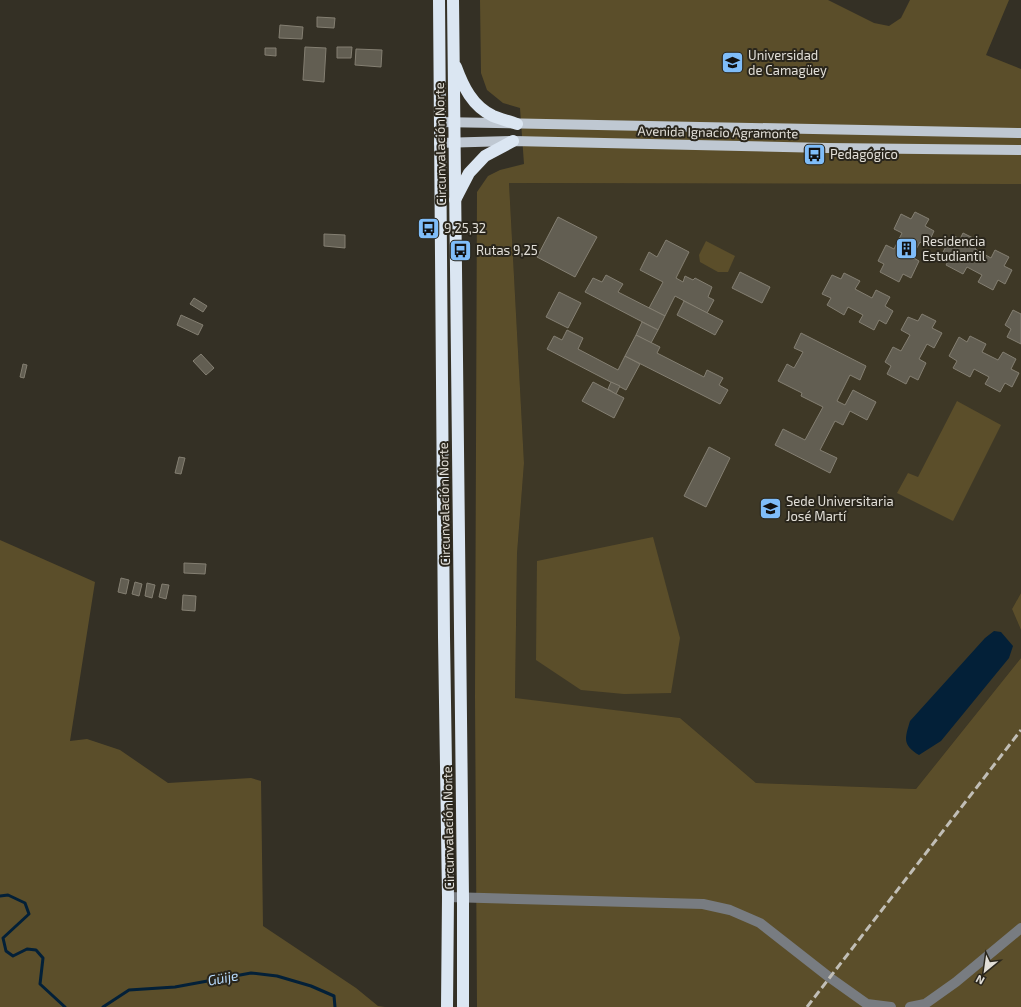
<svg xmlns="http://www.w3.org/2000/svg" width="1021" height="1007" viewBox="0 0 1021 1007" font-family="'Exo 2',sans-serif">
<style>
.built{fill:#3e3826}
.green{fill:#5b4e2a}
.water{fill:#032038}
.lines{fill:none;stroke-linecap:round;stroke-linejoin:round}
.stream{stroke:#032038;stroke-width:3}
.building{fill:#625e52;stroke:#847f72}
.minor{stroke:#787c81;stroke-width:10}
.major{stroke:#bfc8d2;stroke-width:10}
.highway{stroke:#dbe6f2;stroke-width:12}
.rail{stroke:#c1beb6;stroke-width:3;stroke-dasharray:8 4;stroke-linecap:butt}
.labels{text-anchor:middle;stroke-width:4;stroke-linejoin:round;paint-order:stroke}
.poi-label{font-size:13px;fill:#e2dfd8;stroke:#2a261c;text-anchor:start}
.street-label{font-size:13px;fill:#e2dfd8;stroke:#2a261c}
.water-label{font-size:14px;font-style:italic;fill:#b7dbfe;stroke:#2a261c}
</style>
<rect width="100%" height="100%" fill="#343025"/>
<polygon class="built" points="509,183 1021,184 1021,593 1012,609 1021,630 1021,658 916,789 756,783 680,718 515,699 517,554 524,463"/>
<g class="green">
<polygon points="480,0 828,0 874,23 889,26 901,18 910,0 1009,0 986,55 1021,69 1021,184 509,183 524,463 517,554 515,698 680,718 756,783 916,789 1021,658 1021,1007 477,1007 475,697 477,192 488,176 500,170 524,164 520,108 503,103 487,90 481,73"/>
<polygon points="706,241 735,256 728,272 718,272 700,262 699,255"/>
<polygon points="957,401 1001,425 953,521 897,493 908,473 918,477"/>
<polygon points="653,537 680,638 671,693 624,694 581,690 536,660 537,561"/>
<polygon points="0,540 95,582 70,741 87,739 120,750 168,783 251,778 261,781 263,926 356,988 378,1006 385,1007 0,1007"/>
<polygon points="1021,593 1021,630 1012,609"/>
</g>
<path class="water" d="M994 631 1001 632 1013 646 1009 658 941 741 919 755C902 745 905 738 910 721L985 638Z"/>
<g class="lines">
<g class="stream">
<polyline points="0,896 8,895 25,903 29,914 3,938 6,951 13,956 27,949 36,950 43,958 40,984 65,1007"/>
<polyline points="103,1007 129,990 175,987 251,973 277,976 311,986 334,996 335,1007"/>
</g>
</g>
<g class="building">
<polygon points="317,17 335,18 334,28 317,27"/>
<polygon points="280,25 303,27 302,39 279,38"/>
<polygon points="305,47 326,48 324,82 303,80"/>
<polygon points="337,47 352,47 351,58 337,58"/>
<polygon points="265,48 276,48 276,56 265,55"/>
<polygon points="356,49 382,50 381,67 355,65"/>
<polygon points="915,212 929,219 925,226 934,231 927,246 920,242 912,257 919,261 911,278 903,274 899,282 880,272 884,264 878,261 886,245 894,249 902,233 894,229 901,214 911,219"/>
<polygon points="558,217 597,237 575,277 537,257"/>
<polygon points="963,233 979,241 975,249 991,258 995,250 1009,257 1004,266 1012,270 1005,284 998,280 993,290 978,282 982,275 967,267 963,274 946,265 950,258 942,254 952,235 960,239"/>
<polygon points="324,234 345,235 345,248 324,246"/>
<polygon points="666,240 689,252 676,278 683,282 685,276 693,280 695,278 712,287 708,297 714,300 707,313 675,296 665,316 649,308 663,282 640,270 649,252 657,257"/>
<polygon points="740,272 770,287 762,303 732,288"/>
<polygon points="844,273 860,281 855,289 872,298 876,290 890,297 885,306 893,311 886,324 879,320 874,330 859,322 863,315 848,307 844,315 827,305 831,298 822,294 832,275 841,279"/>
<polygon points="606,275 623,284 618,292 665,316 658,330 585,292 593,278 602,282"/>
<polygon points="559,292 581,303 568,328 546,317"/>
<polygon points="194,298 207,306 203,312 190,304"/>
<polygon points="684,301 723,321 715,335 677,315"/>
<polygon points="1013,310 1021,314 1021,344 1007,337 1011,329 1005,325"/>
<polygon points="922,314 936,321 932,328 942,333 934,348 927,344 919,359 926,363 918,380 910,376 906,384 887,374 891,366 885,362 893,347 901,351 910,335 901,330 908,317 918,321"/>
<polygon points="181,315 203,325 198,335 177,325"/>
<polygon points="642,322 658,330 651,343 636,335"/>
<polygon points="567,330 583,338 578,349 618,370 625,356 640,364 626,390 547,349 554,336 562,340"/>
<polygon points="801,333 866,366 860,380 850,375 837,401 845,405 853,390 876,402 867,420 850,411 843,425 835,421 820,450 837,458 830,473 775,445 783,429 805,440 823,407 801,396 802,393 778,381 787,364 794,368 803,352 794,348"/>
<polygon points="636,335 660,347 657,353 704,377 707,370 723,378 719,385 728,390 720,404 625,356"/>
<polygon points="970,336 986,344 982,352 998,360 1003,352 1016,359 1011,369 1019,373 1012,387 1005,383 1000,392 985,384 989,377 974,369 970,377 953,368 957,361 949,356 959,337 967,342"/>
<polygon points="201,354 214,368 206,375 193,361"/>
<polygon points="23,364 27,365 24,378 20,377"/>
<polygon points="593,382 624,398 614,418 582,401"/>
<polygon points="611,382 620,386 616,394 608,389"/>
<polygon points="709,447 730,458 706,507 684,496"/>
<polygon points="179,457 185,458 181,474 175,473"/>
<polygon points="184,563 206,564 205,574 184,573"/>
<polygon points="121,578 129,580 126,594 118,592"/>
<polygon points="135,582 142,584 139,596 132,594"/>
<polygon points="147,583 155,585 152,598 145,596"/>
<polygon points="162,584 169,585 166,599 159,597"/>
<polygon points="183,595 196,596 195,611 182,610"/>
</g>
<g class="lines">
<g class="minor">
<polyline points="448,897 703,904 730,910 760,923 829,977 867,1004 891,1007"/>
<polyline points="910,1007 925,1004 956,982 1021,928"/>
</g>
<g class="major">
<polyline points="439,122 1021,133"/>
<polyline points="439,143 513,141 827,148 1021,150"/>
</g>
<g class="highway">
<polyline points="439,0 444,637 448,897 447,1007"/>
<polyline points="453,0 463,897 463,1007"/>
<path d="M456 67C463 86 472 106 493 116 500 119 509 121 517 124"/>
<polyline points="455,200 469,173 485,156 513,141"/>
</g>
<polyline class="rail" points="807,1007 1021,730"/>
</g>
<defs>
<symbol id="university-square" viewBox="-11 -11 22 22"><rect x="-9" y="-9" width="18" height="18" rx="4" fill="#7fbdf9" stroke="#2a261c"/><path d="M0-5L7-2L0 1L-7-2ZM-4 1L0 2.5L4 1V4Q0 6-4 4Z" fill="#111"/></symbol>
<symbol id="bus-square" viewBox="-11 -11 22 22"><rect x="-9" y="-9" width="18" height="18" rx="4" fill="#7fbdf9" stroke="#2a261c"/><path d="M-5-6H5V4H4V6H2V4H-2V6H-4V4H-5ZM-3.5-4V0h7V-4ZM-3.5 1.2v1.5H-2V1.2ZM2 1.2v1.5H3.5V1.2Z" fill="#111"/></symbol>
<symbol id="building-square" viewBox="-11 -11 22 22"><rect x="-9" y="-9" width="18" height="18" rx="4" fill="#7fbdf9" stroke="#2a261c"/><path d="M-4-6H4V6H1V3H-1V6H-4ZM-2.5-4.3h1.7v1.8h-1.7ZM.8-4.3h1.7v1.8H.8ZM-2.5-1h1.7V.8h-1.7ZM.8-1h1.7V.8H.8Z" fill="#111"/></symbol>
</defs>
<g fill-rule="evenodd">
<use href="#university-square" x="720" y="50" width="25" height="25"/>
<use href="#bus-square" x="802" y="142" width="25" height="25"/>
<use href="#bus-square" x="416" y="216" width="25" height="25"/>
<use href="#building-square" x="894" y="236" width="25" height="25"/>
<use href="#bus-square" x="448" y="238" width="25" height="25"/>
<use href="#university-square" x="758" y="496" width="25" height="25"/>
</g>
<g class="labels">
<g class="poi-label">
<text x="748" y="60">Universidad<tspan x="748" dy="15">de Camagüey</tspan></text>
<text x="830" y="159">Pedagógico</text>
<text x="444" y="233">9,25,32</text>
<text x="922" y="246">Residencia<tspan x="922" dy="15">Estudiantil</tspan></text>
<text x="476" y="255">Rutas 9,25</text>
<text x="786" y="506">Sede Universitaria<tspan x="786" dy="15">José Martí</tspan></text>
</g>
<g class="street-label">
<text transform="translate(718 132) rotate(1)" y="5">Avenida Ignacio Agramonte</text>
<text transform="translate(440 144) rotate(-91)" y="5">Circunvalación Norte</text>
<text transform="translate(444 504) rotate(-91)" y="5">Circunvalación Norte</text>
<text transform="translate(448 828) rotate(-91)" y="5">Circunvalación Norte</text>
</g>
<g class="water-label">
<text transform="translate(223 978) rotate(-11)" y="5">Güije</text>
</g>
</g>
<g transform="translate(985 971) rotate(209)" stroke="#2a261c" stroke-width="3" paint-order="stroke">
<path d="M0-3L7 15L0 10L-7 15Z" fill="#e2dfd8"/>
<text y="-6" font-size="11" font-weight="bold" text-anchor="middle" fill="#e2dfd8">N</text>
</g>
</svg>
